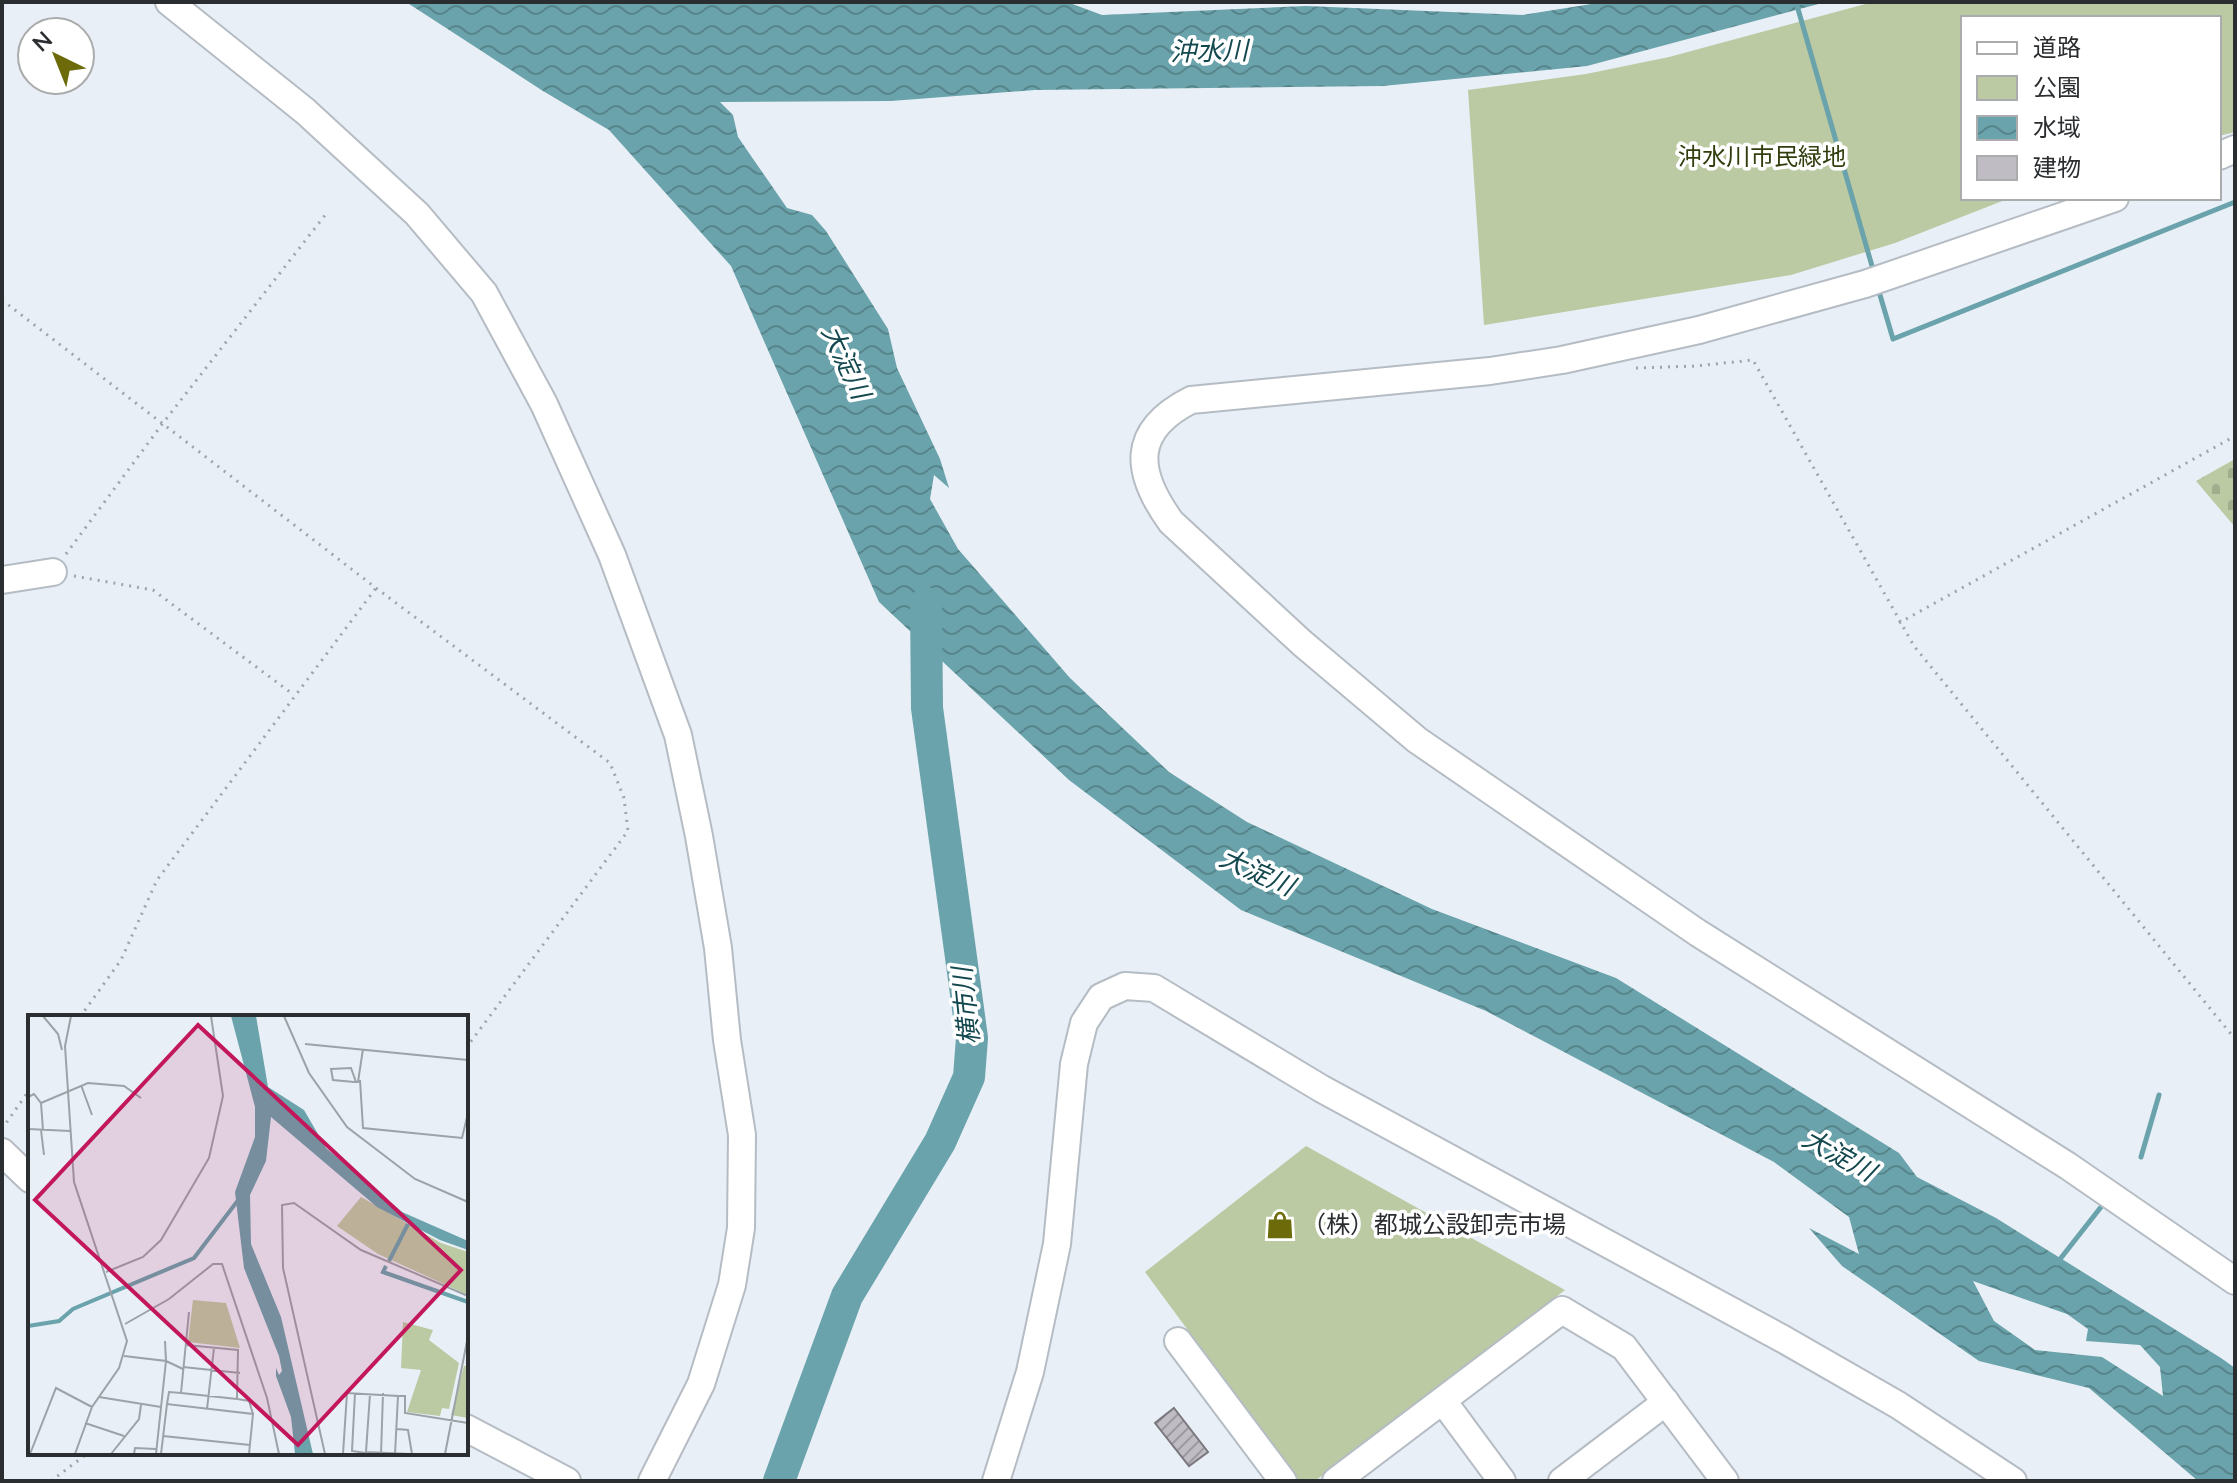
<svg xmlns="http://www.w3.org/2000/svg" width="2237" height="1483" viewBox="0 0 2237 1483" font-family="Lato,'Noto Sans JP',sans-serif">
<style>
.cemetery{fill:url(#cemetery-stones)}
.green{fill:#bbcaa3}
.water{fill:url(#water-waves);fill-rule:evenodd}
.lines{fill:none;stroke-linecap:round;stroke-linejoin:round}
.stream{stroke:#6aa3ab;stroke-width:5}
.river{stroke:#6aa3ab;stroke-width:32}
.building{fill:url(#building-hatch);stroke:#7b777e;stroke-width:2}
.minor-casing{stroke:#b5bcc3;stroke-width:30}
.path{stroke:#9ea4a9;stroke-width:3;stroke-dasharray:2 6;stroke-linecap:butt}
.minor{stroke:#fff;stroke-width:26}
.labels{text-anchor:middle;stroke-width:7;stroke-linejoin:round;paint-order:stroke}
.park-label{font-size:24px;fill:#303e0e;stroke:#fff}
.poi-label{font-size:24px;fill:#2b2e31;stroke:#fff;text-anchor:start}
.water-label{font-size:26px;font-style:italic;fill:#14484f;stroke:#fff}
.inset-river{fill:none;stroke:#6aa3ab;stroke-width:4}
.inset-road{fill:none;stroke:#9ca2a7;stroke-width:2}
.view{fill:#c2185b;fill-opacity:0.15;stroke:#c2185b;stroke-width:4}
.inset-edge{fill:none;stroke:#2b2e31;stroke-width:4}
</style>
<defs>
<pattern id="cemetery-stones" width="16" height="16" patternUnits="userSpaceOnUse" patternTransform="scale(2)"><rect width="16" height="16" fill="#bbcaa3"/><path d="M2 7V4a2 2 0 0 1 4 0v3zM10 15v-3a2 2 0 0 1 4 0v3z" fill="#a1ae8d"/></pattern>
<pattern id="water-waves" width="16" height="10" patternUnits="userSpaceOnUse" patternTransform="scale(2)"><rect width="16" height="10" fill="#6aa3ab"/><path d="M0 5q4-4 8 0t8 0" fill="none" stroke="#57858c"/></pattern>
<pattern id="building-hatch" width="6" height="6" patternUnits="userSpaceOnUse" patternTransform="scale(2)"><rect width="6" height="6" fill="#c0bcc4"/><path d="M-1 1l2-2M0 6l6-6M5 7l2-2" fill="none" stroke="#9c99a0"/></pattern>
</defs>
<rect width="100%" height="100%" fill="#e8eff6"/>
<polygon class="cemetery" points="2235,459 2235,527 2196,481"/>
<g class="green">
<polygon points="1873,2 2235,2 2235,132 2219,136 2219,18 1963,18 1963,198 2010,198 1895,243 1791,275 1484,325 1468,90 1586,74 1669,57"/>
<polygon points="1306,1146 1565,1290 1315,1481 1299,1481 1145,1272"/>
</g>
<path class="water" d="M406 2H1067L1102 15 1306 6 1523 15 1604 2H1826L1587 66 1383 86 1035 90 891 101 720 102 733 115 738 137 787 208 812 215 826 231 888 329 897 368 940 459 949 488 934 475 930 499 958 549 1070 678 1169 772 1247 822 1432 909 1616 978 1899 1153 1917 1177 1996 1218 2221 1358 2235 1368V1481H2198L2089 1388 1979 1361 1842 1266 1809 1228 1859 1254 1849 1217 1774 1162 1486 1011 1241 910 1069 780 879 602 731 266 609 130 543 91ZM1973 1281 2067 1314 2088 1329 2086 1341 2140 1345 2160 1367 2163 1396 2102 1357 2035 1350 1994 1321Z"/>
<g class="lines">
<g class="stream">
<polyline points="1796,2 1872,266"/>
<polyline points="1880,295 1893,339 2235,202"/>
<polyline points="2141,1157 2159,1095"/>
<polyline points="2057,1263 2101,1207"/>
</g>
<polyline class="river" points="779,1481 847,1296 940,1142 969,1077 972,1038 927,708 926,603"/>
</g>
<polygon class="building" points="1174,1408 1208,1452 1189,1466 1155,1423"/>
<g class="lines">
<defs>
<g id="minor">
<polyline points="169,2 305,111 417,214 484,293 544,404 612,555 678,735 699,836 718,948 727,1040 742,1135 741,1228 732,1285 701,1384 652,1481"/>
<polyline points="2219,156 2235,149"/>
<path d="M2115 198 1865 284 1699 330 1562 360 1490 371 1191 400C1130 431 1135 472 1171 522L1302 643 1417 740 1698 933 2068 1166 2235 1281"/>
<polyline points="2,580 53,572"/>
<polyline points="2,1152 30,1179"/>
<polyline points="1178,1341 1283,1481"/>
<polyline points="1443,1401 1502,1481"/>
<polyline points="466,1428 567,1481"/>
<polyline points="996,1481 1030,1372 1057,1244 1074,1064 1084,1023 1101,997 1125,986 1154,988 1322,1089 1783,1339 1898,1405 2013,1481"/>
<polyline points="1336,1481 1562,1310 1624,1347 1725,1481"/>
<polyline points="1562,1481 1666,1402"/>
</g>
</defs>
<use href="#minor" class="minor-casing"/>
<g class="path">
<polyline points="2,300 376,588 610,763 624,798 628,831 466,1048"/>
<polyline points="1636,368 1696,366 1753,360 1914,646 2235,1039"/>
<polyline points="66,554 163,423 326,214"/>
<polyline points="74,576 153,590 294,695"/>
<polyline points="1899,623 2235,436"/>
<polyline points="80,1017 121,960 157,880 376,588"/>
<polyline points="2,1129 30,1089"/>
<polyline points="51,1481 88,1453"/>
</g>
<use href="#minor" class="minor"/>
</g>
<defs>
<symbol id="shop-bare" viewBox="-9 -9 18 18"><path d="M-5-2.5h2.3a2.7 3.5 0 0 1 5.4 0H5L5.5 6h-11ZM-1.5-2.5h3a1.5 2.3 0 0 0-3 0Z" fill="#6d6b09" stroke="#fff" stroke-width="2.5" paint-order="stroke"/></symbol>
</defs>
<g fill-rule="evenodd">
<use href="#shop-bare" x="1260" y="1205" width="40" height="40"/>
</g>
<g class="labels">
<g class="park-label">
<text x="1762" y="165">沖水川市民緑地</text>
</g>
<g class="poi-label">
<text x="1302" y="1233">（株）都城公設卸売市場</text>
</g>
<g class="water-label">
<text transform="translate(1209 51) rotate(-1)" y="9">沖水川</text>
<text transform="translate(846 362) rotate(65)" y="9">大淀川</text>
<text transform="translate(1257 872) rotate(24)" y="9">大淀川</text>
<text transform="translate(966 1006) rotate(-96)" y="9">横市川</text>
<text transform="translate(1839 1155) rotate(29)" y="9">大淀川</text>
</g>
</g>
<g transform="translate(28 1015)">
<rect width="440" height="440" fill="#e8eff6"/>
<path d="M375 307 405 315 401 325 431 348 421 394 414 393 412 401 379 397 393 355 373 353Z" fill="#bbcaa3"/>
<path d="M333 182 413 228 440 237V280L350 239 309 211ZM165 285 198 288 212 333 160 327ZM436 351H440V403L423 400Z" fill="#bbcaa3"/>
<path d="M203 1H228L240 72 276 95 298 133 374 197 440 226V235L412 225 349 192 243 102 238 146 222 180 223 229 253 302 285 439H267L263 402 248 361V353L251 360 254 356 251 341 216 253 207 177 227 122V92Z" fill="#6aa3ab"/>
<path class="inset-river" d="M361 246 380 209M358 251 355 257 440 287M0 311 31 306 45 294 166 243 211 184"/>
<path class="inset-road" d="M15 1 30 19 34 35M43 1 37 31 46 167 99 326 91 353 64 392 47 439M256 1 281 58 319 112 387 164 440 187M277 29 440 45M332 65 335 113 434 123 440 98M328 67 323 53 303 54 305 65 326 67H330L335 34M53 70 64 100M0 82 6 79 13 88 60 68 96 71 113 83M13 88 15 115M0 114 42 116M13 115 16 140M78 257 115 242 133 225 181 143 195 81 183 1M97 309 141 284 185 249H194L239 383 251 439M137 326 138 346 155 354M158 330 210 335 209 384 221 386 225 399M96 341 138 346 128 439M155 352 212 358M153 378 209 384M327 378 324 436 338 438M342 379 338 437 383 439M370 381H377V398L440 408M71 382 133 392M139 389 141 377 153 378 161 297M179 394 186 333M57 408 96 421M369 414 380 415 384 439M135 421 222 430M2 439 28 373 64 392M83 439 111 404 113 390M106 439 107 433 128 434M133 439 139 389 225 399 221 439M297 439 255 253 254 190 266 188 333 235 440 281M315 439 319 378 370 381 367 439M353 439 355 378M417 439 440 321"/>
<path class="view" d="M170 10 433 255 270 430 7 185Z"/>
<rect width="440" height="440" class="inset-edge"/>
</g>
<rect width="2237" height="1483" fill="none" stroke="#2b2e31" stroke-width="8"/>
<rect x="1961" y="16" width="260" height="184" fill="#ffffff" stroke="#aaabad" stroke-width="2"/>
<rect x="1977" y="42" width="40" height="12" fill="#ffffff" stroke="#aaabad" stroke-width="2"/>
<text x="2033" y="56" font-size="24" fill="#2b2e31">道路</text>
<rect x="1977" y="76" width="40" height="24" fill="#bbcaa3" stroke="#aaabad" stroke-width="2"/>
<text x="2033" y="96" font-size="24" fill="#2b2e31">公園</text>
<rect x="1977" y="116" width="40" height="24" fill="url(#water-waves)" stroke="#aaabad" stroke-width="2"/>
<text x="2033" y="136" font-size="24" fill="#2b2e31">水域</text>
<rect x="1977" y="156" width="40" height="24" fill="#c0bcc4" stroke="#aaabad" stroke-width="2"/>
<text x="2033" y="176" font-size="24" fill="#2b2e31">建物</text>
<g transform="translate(56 56) rotate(317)"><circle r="38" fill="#ffffff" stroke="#aaabad" stroke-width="2"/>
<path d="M0-6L14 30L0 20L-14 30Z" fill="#6d6b09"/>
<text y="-12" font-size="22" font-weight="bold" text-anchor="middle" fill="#2b2e31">N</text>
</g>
</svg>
